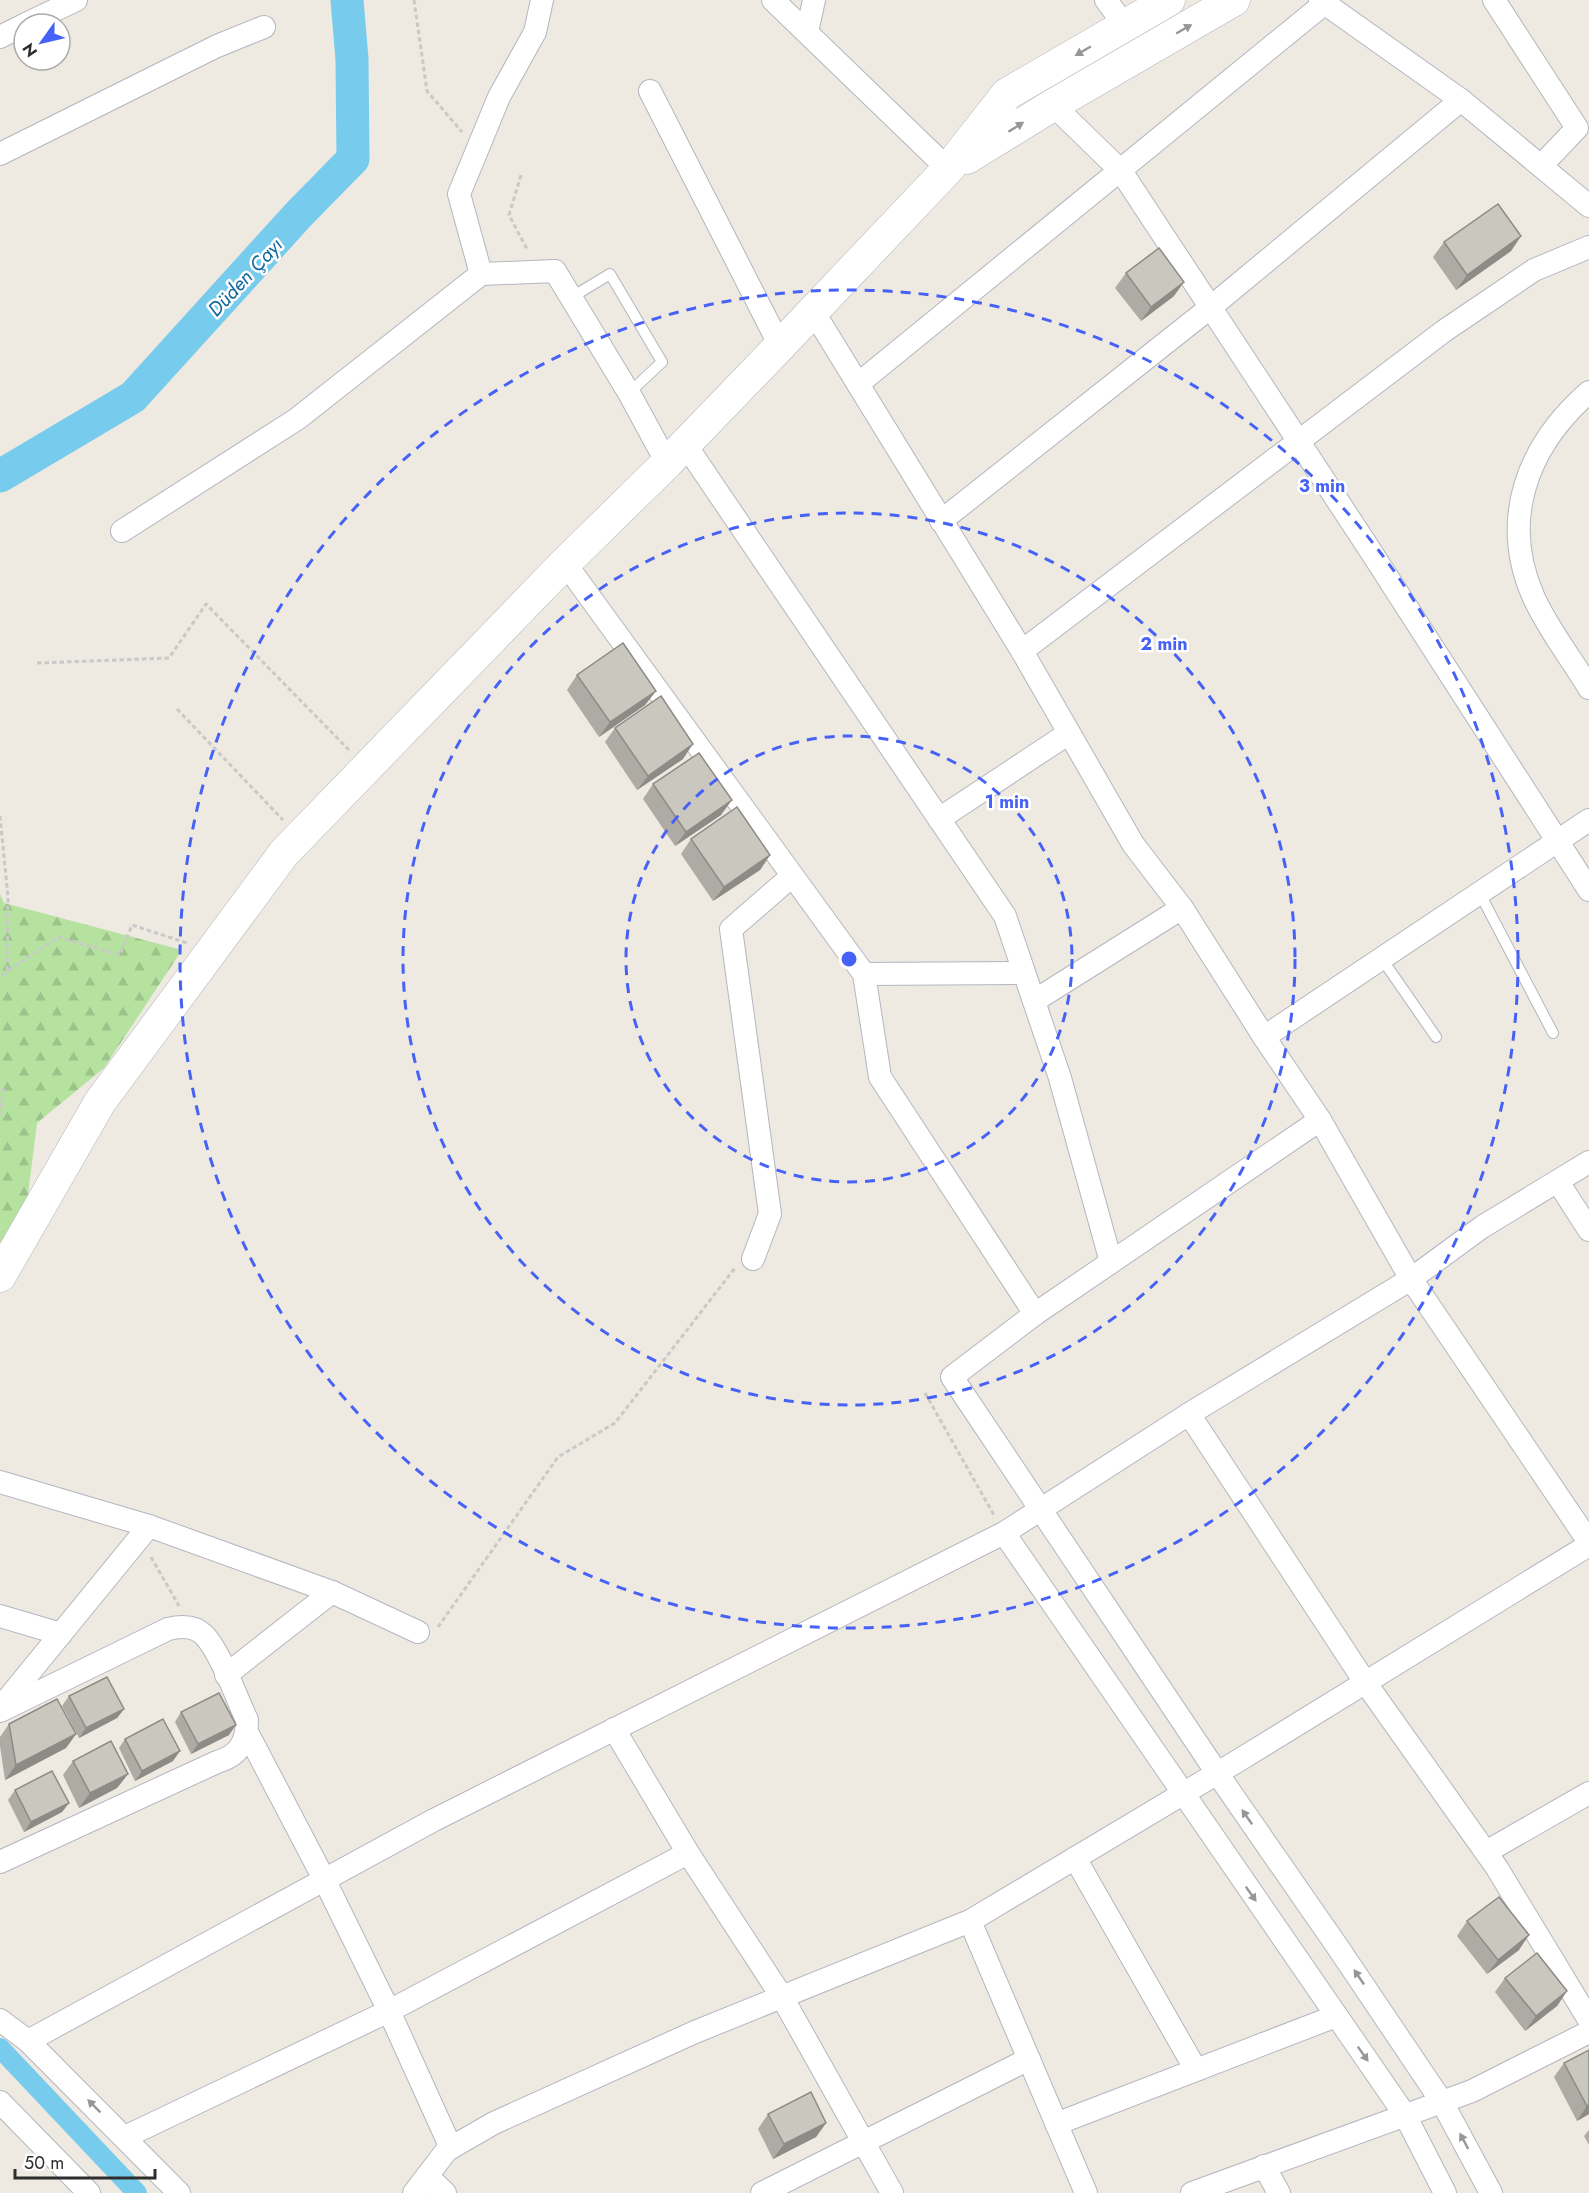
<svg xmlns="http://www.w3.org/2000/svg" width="1589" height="2193" viewBox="0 0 1589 2193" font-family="Jost,sans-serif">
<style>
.forest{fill:url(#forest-firs)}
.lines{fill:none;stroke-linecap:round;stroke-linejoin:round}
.canal{stroke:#77cbed;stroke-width:20}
.river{stroke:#77cbed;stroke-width:33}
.lane-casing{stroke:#b4b6c0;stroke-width:12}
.street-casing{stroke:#b4b6c0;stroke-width:24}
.secondary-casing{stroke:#b4b6c0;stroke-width:33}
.path{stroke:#c9c9c9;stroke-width:3;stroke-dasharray:4.5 3;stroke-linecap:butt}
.lane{stroke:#fff;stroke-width:10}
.street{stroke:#fff;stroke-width:22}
.secondary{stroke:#fff;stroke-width:32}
.wall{fill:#aeaba4}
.shaded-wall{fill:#8d8b86}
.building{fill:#cac7bf;stroke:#8d8b86;stroke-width:1.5}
.oneway{fill:#969696}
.ring{fill:none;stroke:#4662f6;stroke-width:3;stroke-dasharray:10 8}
.labels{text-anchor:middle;stroke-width:5;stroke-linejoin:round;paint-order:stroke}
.water-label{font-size:20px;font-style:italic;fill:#116a9e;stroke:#fff}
.centre{fill:#4662f6;stroke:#fff;stroke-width:3}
.ring-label{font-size:18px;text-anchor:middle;font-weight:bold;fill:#4662f6;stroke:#fff;stroke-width:5;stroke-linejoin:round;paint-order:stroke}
</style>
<defs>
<pattern id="forest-firs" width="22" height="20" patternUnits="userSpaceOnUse" patternTransform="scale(1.5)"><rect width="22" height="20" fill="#b5e39f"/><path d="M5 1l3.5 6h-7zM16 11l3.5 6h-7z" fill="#9cc389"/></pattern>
</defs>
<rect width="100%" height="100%" fill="#eee9e1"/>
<polygon class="forest" points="0,894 4,903 182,950 104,1068 37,1123 27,1202 0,1246"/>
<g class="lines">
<polyline class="canal" points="0,2048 137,2193"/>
<polyline class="river" points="0,476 133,397 299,214 353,159 352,59 347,0"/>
<defs>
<g id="lane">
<polyline points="572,297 610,274 662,362 629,393"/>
<polyline points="1480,894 1553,1033"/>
<polyline points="1382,959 1436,1037"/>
</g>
<g id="street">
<polyline points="542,0 535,32 499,97 459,194 481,274 555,271 629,393 667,463"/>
<polyline points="773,0 948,169"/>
<polyline points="1106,0 1125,26"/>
<polyline points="1320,0 1461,100 1589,206"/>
<polyline points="1494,0 1577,128 1541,166"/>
<polyline points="26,24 76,0"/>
<polyline points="807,32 814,0"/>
<polyline points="0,37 24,25"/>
<polyline points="650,91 780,346"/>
<polyline points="1053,105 1121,171 1368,547 1589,890"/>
<polyline points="0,154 217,46 264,27"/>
<polyline points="813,311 1022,651 1133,844 1182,908 1034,1001"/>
<polyline points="858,384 1325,3"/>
<path d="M1589 392C1527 446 1499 520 1534 598 1548 629 1571 658 1589 688"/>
<polyline points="685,444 1005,916 1060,1078 1111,1262"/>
<polyline points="941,521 1211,307 1461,100"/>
<polyline points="122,531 297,419 481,274"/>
<polyline points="565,563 864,974 880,1077 1035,1314"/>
<polyline points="1022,651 1444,331 1534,270 1589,247"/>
<polyline points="939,819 1069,733"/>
<polyline points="1182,908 1264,1037 1320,1120 1411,1279 1589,1542"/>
<polyline points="864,974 1024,973"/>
<polyline points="1264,1037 1589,820"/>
<polyline points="1320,1120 1035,1314 952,1377 1217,1773 1339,1949 1442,2102 1491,2193"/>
<polyline points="1558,1182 1589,1230"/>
<polyline points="753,1259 770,1214 731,929 792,876"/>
<polyline points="1189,1414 1365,1682 1497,1868 1589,2020"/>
<polyline points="0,1482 149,1526 332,1592 418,1632"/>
<polyline points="1004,1533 1405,2115 1445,2193"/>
<polyline points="0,1616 61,1634"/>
<polyline points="226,1675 332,1592"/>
<polyline points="2,1706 149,1526"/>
<path d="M0 1711 168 1629C180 1626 194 1625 204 1635 221 1653 236 1697 247 1720 247 1743 238 1756 217 1762L0 1862"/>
<polyline points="614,1729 688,1853 782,1997 892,2193"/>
<polyline points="247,1732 324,1879 389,2011 451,2148"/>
<polyline points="1486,1852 1589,1793"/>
<polyline points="1075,1858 1196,2070"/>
<polyline points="970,1921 1086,2193"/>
<polyline points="0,2020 28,2041 179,2193"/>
<polyline points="28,2041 434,1820 1004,1533 1189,1414 1411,1279 1482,1227 1589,1162"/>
<polyline points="0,2102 89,2193"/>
<polyline points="1056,2124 1336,2016"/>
<polyline points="125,2137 389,2011 688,1853"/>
<polyline points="1264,2166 1279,2193"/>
<polyline points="427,2176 445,2193"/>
<polyline points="414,2193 447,2150 494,2123 695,2032 970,1921 1236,1762 1589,1545"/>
<polyline points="762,2193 1029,2059"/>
<polyline points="1192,2193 1472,2091 1589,2032"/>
</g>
<g id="secondary">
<polyline points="967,158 1053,105 1234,0"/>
<polyline points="0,1276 100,1102 284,853 565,563 667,463 780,346 948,169 1007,94 1169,0"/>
</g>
</defs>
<use href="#lane" class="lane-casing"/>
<use href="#street" class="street-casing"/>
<use href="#secondary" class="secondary-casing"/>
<g class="path">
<polyline points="414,0 427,91 462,132"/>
<polyline points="521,175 509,215 528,251"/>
<polyline points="37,663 169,658 206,604 350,751"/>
<polyline points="177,709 283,820"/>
<polyline points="0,816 8,897 7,972"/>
<polyline points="2,975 58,937 120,955 132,925 187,943"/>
<polyline points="0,1115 4,1085"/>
<polyline points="925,1393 995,1517"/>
<polyline points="151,1557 179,1606"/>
<polyline points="438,1627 558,1457 615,1423 735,1268"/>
</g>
<use href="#lane" class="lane"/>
<use href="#street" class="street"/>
<use href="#secondary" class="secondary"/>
</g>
<g class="wall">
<polygon points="1521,236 1511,251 1456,290 1433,257 1444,242"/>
<polygon points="1126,273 1174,296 1141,321 1115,288"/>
<polygon points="577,675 656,691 645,705 599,737 567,690"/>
<polygon points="615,728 683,759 637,790 605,742"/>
<polygon points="653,784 721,815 675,846 643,799"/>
<polygon points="691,839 770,855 760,870 713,901 681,854"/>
<polygon points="69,1696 124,1709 117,1718 79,1738 62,1706"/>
<polygon points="181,1712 229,1735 191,1754 175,1722"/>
<polygon points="9,1724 76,1734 66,1748 5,1780 0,1746 0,1737"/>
<polygon points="125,1739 173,1761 135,1781 119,1748"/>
<polygon points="73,1761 128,1774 117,1788 79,1808 63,1775"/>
<polygon points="15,1790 69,1803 62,1812 24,1832 8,1800"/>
<polygon points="1467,1921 1519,1950 1487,1974 1457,1936"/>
<polygon points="1505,1978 1567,1991 1557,2006 1525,2031 1495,1992"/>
<polygon points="1589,2050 1589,2114 1577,2121 1554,2077 1564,2063"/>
<polygon points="768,2114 826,2123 816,2137 773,2159 758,2129"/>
<polygon points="1589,2130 1589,2145 1584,2136"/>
</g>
<g class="shaded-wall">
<polygon points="1521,236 1511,251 1456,290 1467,275"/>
<polygon points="1184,282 1174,296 1141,321 1151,307"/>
<polygon points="656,691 645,705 599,737 610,722"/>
<polygon points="693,744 683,759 637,790 648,776"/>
<polygon points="732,800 721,815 675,846 686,832"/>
<polygon points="770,855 760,870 713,901 724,887"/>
<polygon points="124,1709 117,1718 79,1738 86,1728"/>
<polygon points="236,1725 229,1735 191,1754 198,1744"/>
<polygon points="76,1734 66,1748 5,1780 16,1765"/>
<polygon points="180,1751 173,1761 135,1781 142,1771"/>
<polygon points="128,1774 117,1788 79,1808 90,1793"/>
<polygon points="69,1803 62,1812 24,1832 31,1822"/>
<polygon points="1529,1935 1519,1950 1487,1974 1498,1960"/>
<polygon points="1567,1991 1557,2006 1525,2031 1536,2016"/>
<polygon points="1589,2105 1589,2114 1577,2121 1587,2106"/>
<polygon points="826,2123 816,2137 773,2159 784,2144"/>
</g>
<g class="building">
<polygon points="1498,204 1521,236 1467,275 1444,242"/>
<polygon points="1159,248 1184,282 1151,307 1126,273"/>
<polygon points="623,643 656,691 610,722 577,675"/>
<polygon points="661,696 693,744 648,776 615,728"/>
<polygon points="699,753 732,800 686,832 653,784"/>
<polygon points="737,807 770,855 724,887 691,839"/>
<polygon points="107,1677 124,1709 86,1728 69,1696"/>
<polygon points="219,1693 236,1725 198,1744 181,1712"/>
<polygon points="57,1699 76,1734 16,1765 9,1724"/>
<polygon points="163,1719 180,1751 142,1771 125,1739"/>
<polygon points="111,1741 128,1774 90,1793 73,1761"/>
<polygon points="52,1771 69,1803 31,1822 15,1790"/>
<polygon points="1499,1897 1529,1935 1498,1960 1467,1921"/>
<polygon points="1537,1953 1567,1991 1536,2016 1505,1978"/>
<polygon points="1589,2050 1589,2105 1587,2106 1564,2063"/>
<polygon points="811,2092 826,2123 784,2144 768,2114"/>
</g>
<defs><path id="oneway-solid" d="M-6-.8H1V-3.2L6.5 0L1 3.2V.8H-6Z" transform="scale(1.5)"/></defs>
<g class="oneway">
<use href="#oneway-solid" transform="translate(1184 29) rotate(-30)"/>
<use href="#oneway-solid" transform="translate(1083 51) rotate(150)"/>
<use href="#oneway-solid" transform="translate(1016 127) rotate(-32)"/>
<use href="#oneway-solid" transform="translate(1247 1817) rotate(-125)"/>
<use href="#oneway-solid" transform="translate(1251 1894) rotate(55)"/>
<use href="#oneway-solid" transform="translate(1359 1977) rotate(-124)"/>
<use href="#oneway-solid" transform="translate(1363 2054) rotate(55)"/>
<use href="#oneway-solid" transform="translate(94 2106) rotate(-135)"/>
<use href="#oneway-solid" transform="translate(1464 2141) rotate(-118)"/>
</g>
<g class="ring">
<circle cx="849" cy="959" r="223"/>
<circle cx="849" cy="959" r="446"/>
<circle cx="849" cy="959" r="669"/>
</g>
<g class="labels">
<g class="water-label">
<text transform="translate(245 277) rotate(-47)" y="7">Düden Çayı</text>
</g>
</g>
<circle cx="849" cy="959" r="9" class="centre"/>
<g class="ring-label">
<text x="1322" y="492">3 min</text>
<text x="1164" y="650">2 min</text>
<text x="1007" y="808">1 min</text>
</g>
<g transform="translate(42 42) rotate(236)"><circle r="28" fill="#ffffff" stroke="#ababab" stroke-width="1.5"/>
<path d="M0-4.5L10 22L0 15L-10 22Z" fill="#4662f6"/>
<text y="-9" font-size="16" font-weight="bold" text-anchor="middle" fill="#2e2e2e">N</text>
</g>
<path d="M15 2169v9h140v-9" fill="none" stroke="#2e2e2e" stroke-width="3"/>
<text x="24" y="2169" font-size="18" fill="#2e2e2e" stroke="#ffffff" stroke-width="4.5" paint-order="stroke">50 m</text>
</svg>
